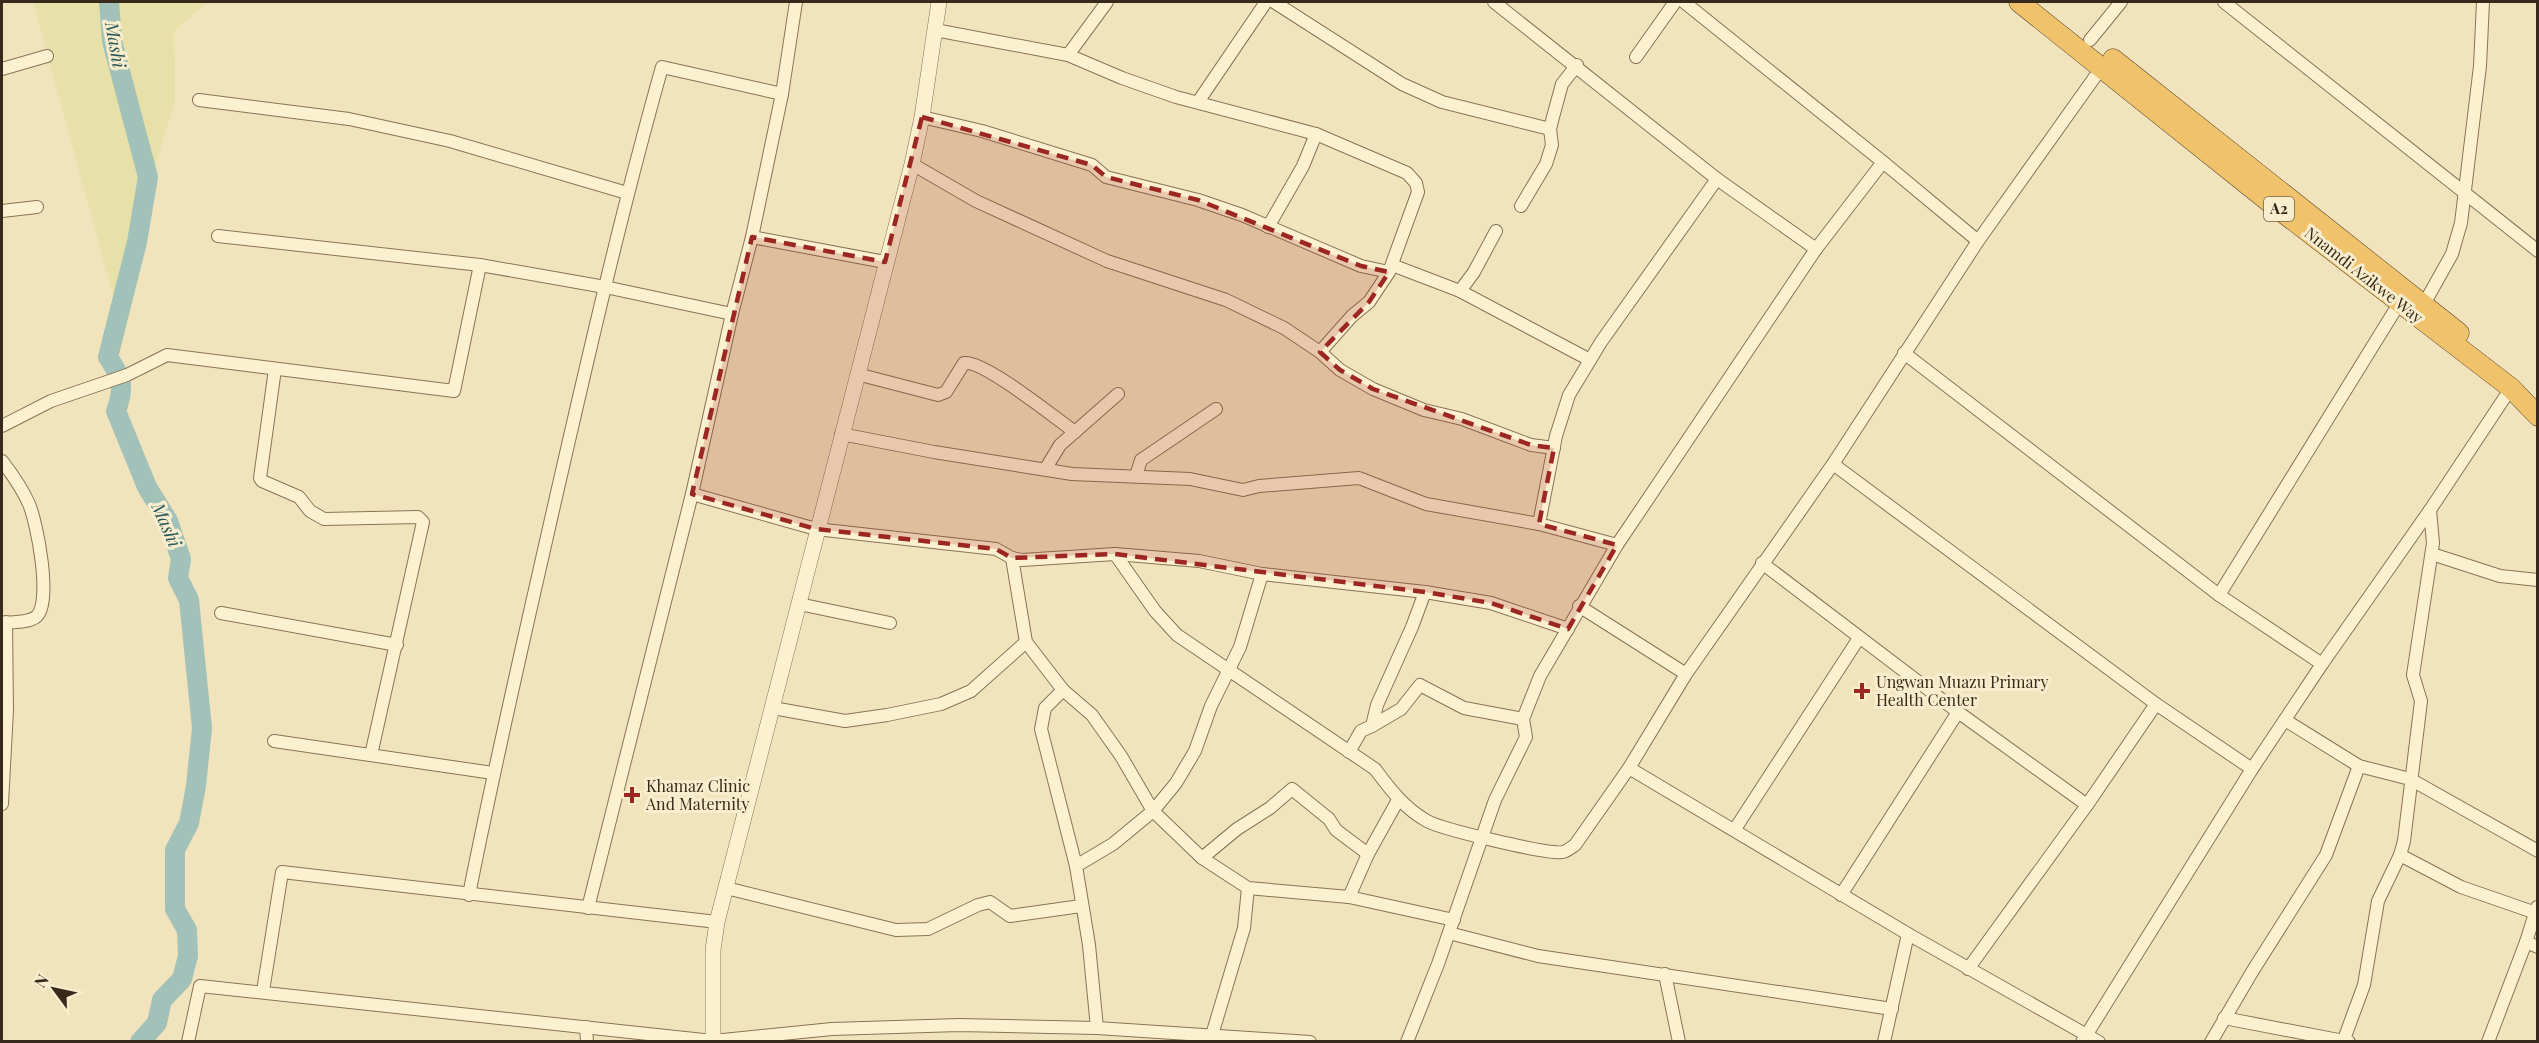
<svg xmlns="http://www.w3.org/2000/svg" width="2539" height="1043" viewBox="0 0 2539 1043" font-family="'Playfair Display',serif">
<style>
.farmland{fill:#e7e0a9}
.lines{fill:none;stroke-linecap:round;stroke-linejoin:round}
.river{stroke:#a1c1b9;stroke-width:20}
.minor-casing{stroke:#897355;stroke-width:14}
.tertiary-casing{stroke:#897355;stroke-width:16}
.trunk-casing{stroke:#56412a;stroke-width:21}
.minor{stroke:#fbf0d0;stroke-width:12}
.tertiary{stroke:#fbf0d0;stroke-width:15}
.trunk{stroke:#f0c26c;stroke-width:20}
.marked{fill:#9c2621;fill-opacity:0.2;stroke:#9c2621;stroke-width:4.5;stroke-dasharray:12 8;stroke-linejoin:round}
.poi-dot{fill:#9c2621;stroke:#f8edcd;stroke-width:2}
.labels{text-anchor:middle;stroke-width:6;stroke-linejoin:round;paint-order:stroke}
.shield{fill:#f8edcd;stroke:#716450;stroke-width:1.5}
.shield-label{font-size:15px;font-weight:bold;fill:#372a1b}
.street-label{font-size:16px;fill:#372a1b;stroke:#f8edcd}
.poi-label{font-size:16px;fill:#372a1b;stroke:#f8edcd;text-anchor:start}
.water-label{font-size:18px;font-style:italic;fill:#295858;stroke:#f8edcd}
</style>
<rect width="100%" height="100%" fill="#f1e4bd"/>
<polygon class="farmland" points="33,2 208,2 174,31 175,101 114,299"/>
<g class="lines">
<path class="river" d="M109 2 112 41 148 177 137 242 108 357C122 378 125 387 116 411L147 487 168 521 181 559 178 578 189 600 202 728 196 786 189 823 175 850V909L187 930 188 956 182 979 162 1000 157 1023 140 1042"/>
<defs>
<g id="minor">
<polyline points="1274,2 1402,84 1442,102 1550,129"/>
<polyline points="1494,2 1717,179 1816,249"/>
<polyline points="1684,2 1883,162 1978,241"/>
<polyline points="2224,2 2538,251"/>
<polyline points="935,30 1068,55 1122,78 1176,97 1316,134 1407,173 1416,183 1418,192 1389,272 1369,302 1352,316 1320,352"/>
<polyline points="2090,40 2121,2"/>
<polyline points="1068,55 1107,2"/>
<polyline points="1636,57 1675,2"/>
<polyline points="2,69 47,56"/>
<polyline points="199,100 349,119 450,141 627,193"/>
<polyline points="1198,102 1266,2"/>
<polyline points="922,117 982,131 1092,165 1106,177 1198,200 1242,215 1361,266 1389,272"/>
<polyline points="912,164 976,201 1107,261 1226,300 1284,328 1320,352 1340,370 1373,389 1424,410 1462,419 1531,445 1554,448"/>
<polyline points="1521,206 1546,164 1552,145 1550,129 1553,117 1562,84 1577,65"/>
<polyline points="2,211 37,207"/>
<polyline points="1268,227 1303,166 1316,134"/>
<polyline points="218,236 480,265 605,287 732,314"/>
<polyline points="752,237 885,262"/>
<polyline points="1392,265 1460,291 1590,360"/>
<polyline points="1460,291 1474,272 1496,231"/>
<polyline points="2424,304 2452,254 2461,223 2480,66 2483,2"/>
<polyline points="1904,353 2219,595 2322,664"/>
<polyline points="275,369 260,478 262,481 299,497 310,511 324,519 418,517 423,522 371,755"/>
<path d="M857 374 938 395 946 392 964 363C984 360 1055 418 1075 432"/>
<polyline points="2,426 51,401 127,375 167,355 454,391 480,265"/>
<polyline points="841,434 934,452 1072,474 1190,479 1243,490 1259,486 1359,478 1426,504 1539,524 1617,545"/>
<path d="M2 461C12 474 22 488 29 504 37 523 52 600 37 616 30 623 11 622 2 623"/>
<polyline points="1833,464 2156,704 2252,769"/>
<polyline points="1046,468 1060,445 1118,394"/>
<polyline points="1136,476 1141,460 1216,409"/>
<polyline points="692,494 816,529 996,549 1012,558 1022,560 1115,554 1199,561 1262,574 1425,592 1491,603 1568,629"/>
<polyline points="1539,524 1556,436 1569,395 1601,342 1717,179"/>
<path d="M1115 554 1155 611 1177 635 1375 769C1390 789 1404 808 1427 821 1441 829 1549 855 1563 852 1567 851 1572 847 1575 845L1629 768 1686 674 1833 464 1978 241 2102 67"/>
<polyline points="2432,554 2500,576 2538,580"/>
<polyline points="1012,558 1026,642 1063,690 1092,715 1121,756 1153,811 1202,858 1248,888 1349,897 1454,920"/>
<polyline points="1762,563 1958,712 2087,805"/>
<polyline points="2219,595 2400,302"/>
<polyline points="799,604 890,623"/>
<polyline points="1579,606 1686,674"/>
<polyline points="221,613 397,645"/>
<polyline points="1063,690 1045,708 1041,729 1076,866 1089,945 1097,1028"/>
<polyline points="773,708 845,721 887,715 941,704 971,691 1026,642"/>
<polyline points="2285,720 2359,766 2410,779 2538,851"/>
<polyline points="1372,726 1401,709 1420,685 1464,708 1523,719"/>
<polyline points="274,741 493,773"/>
<polyline points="1349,752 1361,731 1372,726 1377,705 1412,627 1425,592"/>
<polyline points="1629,768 1908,934 2099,1042"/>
<polyline points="2,804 7,710 6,622"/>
<polyline points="1735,829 1859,638"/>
<polyline points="2400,855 2461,887 2536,913"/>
<polyline points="1202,858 1237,829 1270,808 1292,789 1329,819 1336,830 1368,854"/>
<polyline points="1076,866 1113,844 1153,811 1176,783 1195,751 1211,706 1240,647 1262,574"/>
<polyline points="726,888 896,930 928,929 978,905 990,902 1010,916 1081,906"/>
<path d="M469 895C495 762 526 630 556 497 589 353 622 209 662 67L782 94"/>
<polyline points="1841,895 1958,712"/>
<polyline points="1349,897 1368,854 1398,800"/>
<polyline points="588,908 692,494 732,314 752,237 782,94 796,2"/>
<polyline points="1449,933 1538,956 1892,1009"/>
<polyline points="2526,942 2538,947"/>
<polyline points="1968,969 2087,805 2156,704"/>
<polyline points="1665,974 1679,1042"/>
<polyline points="263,991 282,872 717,922"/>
<polyline points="2224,1018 2349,1042"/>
<polyline points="586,1027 587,1042"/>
<polyline points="1212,1035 1244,928 1248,888"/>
<polyline points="188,1042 200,986 713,1041 832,1029 959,1025 1097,1028 1310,1042"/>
<polyline points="1407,1042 1438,964 1495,800 1526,737 1523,719 1540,676 1617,545 1816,249 1883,162"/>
<polyline points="1884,1042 1908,934"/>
<polyline points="2082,1042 2252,769 2322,664 2430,510 2511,388"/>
<polyline points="2211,1042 2252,972 2326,855 2359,766"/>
<polyline points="2343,1042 2364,985 2378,901 2400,855 2404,841 2421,701 2413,675 2433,543 2430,510"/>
<polyline points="2488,1042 2526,942 2537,907"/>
</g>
<polyline id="tertiary" points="713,1042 713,950 717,922 912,164 922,117 939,2"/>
<g id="trunk">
<polyline points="2019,2 2268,201 2511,388 2538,416"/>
<polyline points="2113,59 2459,333"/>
</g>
</defs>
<use href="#minor" class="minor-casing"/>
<use href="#tertiary" class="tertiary-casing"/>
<use href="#trunk" class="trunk-casing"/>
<use href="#minor" class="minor"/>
<use href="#tertiary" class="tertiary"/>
<use href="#trunk" class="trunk"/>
</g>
<path class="marked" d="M922 117 1092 165 1106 177 1198 200 1361 266 1389 272 1369 302 1320 352 1340 370 1373 389 1531 445 1554 448 1539 524 1617 545 1568 629 1491 603 1425 592 1115 554 1012 558 996 549 816 529 692 494 752 237 885 262Z"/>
<g class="poi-dot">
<path d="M1859 682h6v6h6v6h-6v6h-6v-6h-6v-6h6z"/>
<path d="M629 786h6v6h6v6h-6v6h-6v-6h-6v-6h6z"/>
</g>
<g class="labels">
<rect class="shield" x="2264" y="197" width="30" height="24" rx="4.5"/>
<g class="shield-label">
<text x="2279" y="214">A2</text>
</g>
<g class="street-label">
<text transform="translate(2364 275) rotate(38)" y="6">Nnamdi Azikwe Way</text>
</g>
<g class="poi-label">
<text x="1876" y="688">Ungwan Muazu Primary<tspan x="1876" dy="18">Health Center</tspan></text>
<text x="646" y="792">Khamaz Clinic<tspan x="646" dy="18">And Maternity</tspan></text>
</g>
<g class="water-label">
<text transform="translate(115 45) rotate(80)" y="6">Mashi</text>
<text transform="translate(166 525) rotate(66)" y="6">Mashi</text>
</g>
</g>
<rect width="2539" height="1043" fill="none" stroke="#372a1b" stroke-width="6"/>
<g transform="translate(54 989) rotate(303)" stroke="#f8edcd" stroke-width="4.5" paint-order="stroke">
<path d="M0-4.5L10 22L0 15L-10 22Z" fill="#372a1b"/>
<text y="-9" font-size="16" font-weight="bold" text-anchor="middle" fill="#372a1b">N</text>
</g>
</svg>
